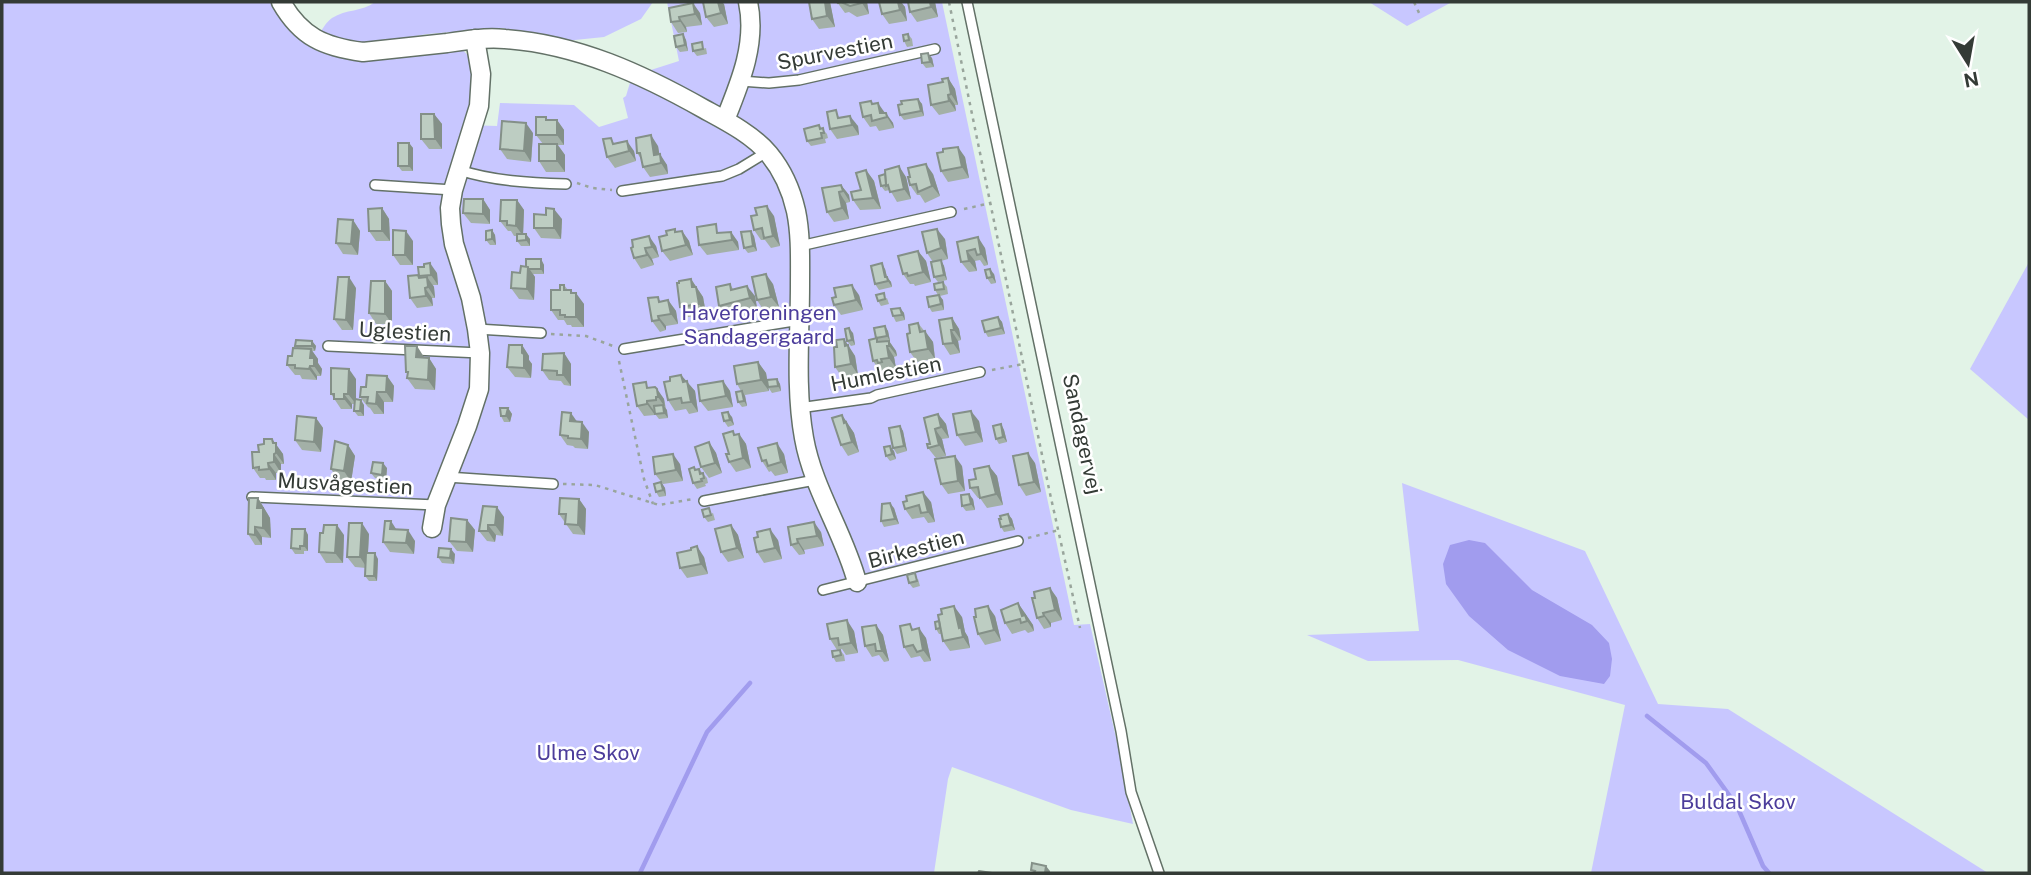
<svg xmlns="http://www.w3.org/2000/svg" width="2031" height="875" viewBox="0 0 2031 875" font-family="'Public Sans',sans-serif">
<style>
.green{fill:#c8c7ff}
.water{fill:#a19cee}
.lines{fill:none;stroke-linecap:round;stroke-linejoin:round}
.stream{stroke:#a19cee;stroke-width:4.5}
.lane-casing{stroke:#637167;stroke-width:12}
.street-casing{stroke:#637167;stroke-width:21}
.path{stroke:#99a59c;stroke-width:2.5;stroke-dasharray:3.5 5;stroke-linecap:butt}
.lane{stroke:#fff;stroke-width:9}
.street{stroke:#fff;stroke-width:18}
.wall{fill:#a3b0a7}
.shaded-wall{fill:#849088}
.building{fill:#bdcdc2;stroke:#849088;stroke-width:2}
.labels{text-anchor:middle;stroke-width:5;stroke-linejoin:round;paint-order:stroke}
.street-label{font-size:21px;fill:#343b36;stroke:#fff}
.park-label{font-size:21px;fill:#4c3d9b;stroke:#fff}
</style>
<rect width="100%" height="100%" fill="#e2f3e7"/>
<g class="green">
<polygon points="2,2 276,2 283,21 320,49 460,47 473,61 475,94 468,125 497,126 500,103 574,105 599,127 628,118 623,98 626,96 632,76 679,61 667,2 942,2 1074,625 1090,624 1122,764 1133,824 1071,810 952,767 948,779 934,873 2,873"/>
<path d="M375 2H653L641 19 604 37 565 41 502 28 427 34 371 44 333 43 318 36C322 30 326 22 332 18 346 9 362 12 375 2Z"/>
<polygon points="1369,2 1452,2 1407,26"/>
<polygon points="2029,262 2029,420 1970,369"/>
<polygon points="1402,483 1585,551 1658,704 1728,709 1988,873 1591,873 1625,705 1458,660 1368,661 1307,635 1419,631"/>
</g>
<polygon class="water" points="1469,540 1485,543 1532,590 1592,625 1609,643 1612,659 1610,676 1604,684 1560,676 1508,650 1469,616 1446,584 1443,564 1450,545"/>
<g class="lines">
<g class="stream">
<polyline points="1647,716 1706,763 1737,806 1763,866 1769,873"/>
<polyline points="640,873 707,732 750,683"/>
</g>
<defs>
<g id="lane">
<polyline points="967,2 1121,731 1131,792 1159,873"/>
<polyline points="741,81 769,83 799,80 935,49"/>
<path d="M459 170C493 181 530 183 566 184"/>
<polyline points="375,185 453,190"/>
<polyline points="622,191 722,176 739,169 767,152"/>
<polyline points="800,246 951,212"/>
<polyline points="477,329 541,333"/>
<polyline points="328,346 480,353"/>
<polyline points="624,349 800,320"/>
<polyline points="799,408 871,398 877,395 980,372"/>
<polyline points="447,477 553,484"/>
<polyline points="252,497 436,505"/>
<polyline points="704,501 815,480"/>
<polyline points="823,590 1018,541"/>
</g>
<g id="street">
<path d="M281 2C301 37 324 47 363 52 391 49 419 46 447 43 466 40 486 37 505 39 577 44 642 74 704 109 726 121 752 134 769 154 783 171 791 189 796 211 801 235 800 260 800 285 800 336 795 388 804 438 813 489 844 533 857 582"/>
<path d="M725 120C740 83 757 43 748 2"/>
<polyline points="432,528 436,505 467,426 479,389 480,353 477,329 471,298 454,244 451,224 450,208 453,190 479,106 481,74 475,39"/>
</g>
</defs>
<use href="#lane" class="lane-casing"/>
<use href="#street" class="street-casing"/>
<g class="path">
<polyline points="949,2 1049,489 1080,628"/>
<polyline points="1414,2 1420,15"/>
<polyline points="577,183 592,188 612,190"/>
<polyline points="964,209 991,203"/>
<polyline points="551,334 586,336 613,346"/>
<polyline points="619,361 644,479 653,504"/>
<polyline points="992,370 1023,364"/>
<polyline points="563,484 595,485 659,505 693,499"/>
<polyline points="1028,538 1059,530"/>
</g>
<use href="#lane" class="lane"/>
<use href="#street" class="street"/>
</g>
<g class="wall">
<polygon points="830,2 835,27 819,29 812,19"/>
<polygon points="837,2 867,2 869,14 857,17 849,12 845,13"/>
<polygon points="879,2 901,2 905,7 907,21 889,24 882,14"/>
<polygon points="935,2 938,17 917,22 910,12"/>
<polygon points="724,4 728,24 714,27 706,17"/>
<polygon points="669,8 700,13 702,25 686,27 687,32 678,33 671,22"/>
<polygon points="683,34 686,40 688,51 680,52 676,47"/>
<polygon points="908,34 912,39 913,46 907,47 904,41"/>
<polygon points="706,48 707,54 697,56 693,51"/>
<polygon points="932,58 934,67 926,68 922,63"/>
<polygon points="948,78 955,89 958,105 955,105 956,111 939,115 931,105 943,82"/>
<polygon points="918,99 922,104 924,116 904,120 900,115"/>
<polygon points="871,101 873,104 885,113 893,123 894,128 879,131 876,126 870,127 863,117"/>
<polygon points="434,114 442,124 442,149 429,149 421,139"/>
<polygon points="842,118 858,126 859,135 837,139 830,129"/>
<polygon points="548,120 557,120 564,130 564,145 558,145 565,155 565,172 546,172 539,161 543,144 536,135"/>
<polygon points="819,125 827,134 828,138 825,139 826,143 811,146 807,141"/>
<polygon points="533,133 531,162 507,159 500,149"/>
<polygon points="409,143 413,148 413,171 402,171 398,166"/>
<polygon points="615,143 634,151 636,161 615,168 607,157"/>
<polygon points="658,146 659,154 667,165 668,174 650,177 643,167 642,160 637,153"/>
<polygon points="943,152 965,157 969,178 948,182 941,171"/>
<polygon points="866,170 874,181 881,209 860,210 853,200 861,190 858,182"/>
<polygon points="933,174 940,196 925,203 920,195 917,195 910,185"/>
<polygon points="906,177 911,199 897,202 890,190 885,191 881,186"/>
<polygon points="841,185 849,195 850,202 846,203 849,219 834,222 827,212"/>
<polygon points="483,199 490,210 490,224 471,223 463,213"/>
<polygon points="517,200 524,210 523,234 530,239 530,246 521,246 517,241 517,236 514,236 511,231 508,231 500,221"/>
<polygon points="382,208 389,219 390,241 376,241 369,231"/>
<polygon points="757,215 774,216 780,246 771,248 765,240 761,240 754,230"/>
<polygon points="562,219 561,239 541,238 534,228"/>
<polygon points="353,220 360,231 358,255 343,254 336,243"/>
<polygon points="675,229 677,232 682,231 689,241 693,255 670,261 662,251 667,235"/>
<polygon points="492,230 495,235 496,245 490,245 486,240"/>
<polygon points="731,232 738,242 739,250 707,255 699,245 722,233"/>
<polygon points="754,236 757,251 748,253 744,248"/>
<polygon points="945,239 948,259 941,261 944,266 947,280 938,282 934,277 933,262 927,253"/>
<polygon points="413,241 413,265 400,265 393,255"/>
<polygon points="957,242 985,248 988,265 984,266 980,260 975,261 977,271 969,272 961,262"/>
<polygon points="656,246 659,257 652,259 654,265 641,269 634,258 631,248"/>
<polygon points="918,251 926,261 931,282 915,286 914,284 910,284 903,274"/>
<polygon points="541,259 544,265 544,274 533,274 535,277 534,300 519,299 511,288 520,273 526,267"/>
<polygon points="885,269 887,277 891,282 892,287 879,290 875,284"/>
<polygon points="437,273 438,285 433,285 434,287 435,298 432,298 433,306 417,308 410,298 408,276"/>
<polygon points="994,274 996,283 991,284 987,278"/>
<polygon points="691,279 703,297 706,314 688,317 680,307"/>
<polygon points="385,281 392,291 392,324 376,324 369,313"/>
<polygon points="943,282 947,287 948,294 940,296 943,300 944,310 932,312 929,307 938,295 935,290"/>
<polygon points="730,284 733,289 755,296 757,308 727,316 719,306"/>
<polygon points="773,284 779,307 764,311 757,300"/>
<polygon points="564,285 568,290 584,304 584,327 572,327 571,325 567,325 564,320 558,320 551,310 560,290"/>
<polygon points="356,288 353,330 342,330 334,319"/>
<polygon points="859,295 863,310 841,315 834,305"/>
<polygon points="887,298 889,304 881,306 878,301"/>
<polygon points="668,300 676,311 678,324 666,326 666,330 660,332 652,321 662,301"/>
<polygon points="900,308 904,313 905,320 896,322 893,316"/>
<polygon points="998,317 1002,322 1005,334 988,337 985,332"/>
<polygon points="952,318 959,329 961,340 958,341 960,353 950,355 943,344"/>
<polygon points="918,323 933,342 935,359 917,362 910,352 910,333"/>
<polygon points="885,326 888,331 890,341 889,341 896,351 897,356 894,357 896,368 888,370 889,372 885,373 883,371 880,371 873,361 876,338"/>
<polygon points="853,333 855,345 851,346 847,341"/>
<polygon points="844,339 855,356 858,375 842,377 835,367 837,347"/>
<polygon points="312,341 316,346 315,351 312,351 318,359 318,363 322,369 321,376 317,376 317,380 302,379 300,375 295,375 287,365 297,348 295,346"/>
<polygon points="522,345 529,356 529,360 532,364 531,378 515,377 507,367"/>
<polygon points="564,353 571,364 571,386 564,385 561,381 549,380 542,370"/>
<polygon points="424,357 424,358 429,358 436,369 435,390 415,389 407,378 408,374 406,372"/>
<polygon points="758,362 766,373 769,391 745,395 747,406 742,407 738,402 741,391 737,384"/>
<polygon points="681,375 695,391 698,412 689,414 686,409 675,411 668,400 670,381"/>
<polygon points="387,376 394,386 393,402 384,402 384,414 374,414 370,408 368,407 360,397 366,387"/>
<polygon points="356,379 356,400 364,405 364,416 358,416 354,411 354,404 352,404 352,409 341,409 331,394"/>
<polygon points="777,379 780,384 781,391 772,393 768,387"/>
<polygon points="723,381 730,391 733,407 708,411 700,401"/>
<polygon points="650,388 657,389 664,399 668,418 659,419 655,414 655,411 655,415 644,416 637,406"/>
<polygon points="508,408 512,414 510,422 504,422 501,416"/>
<polygon points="938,414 946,424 949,438 942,439 946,456 936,458 928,448"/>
<polygon points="842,415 854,433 859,452 848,456 841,445"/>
<polygon points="732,417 734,425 728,427 724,421"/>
<polygon points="316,418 323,428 321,452 302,450 295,440"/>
<polygon points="979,421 983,442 965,446 957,435"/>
<polygon points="577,422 589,432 588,449 575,448 573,446 567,445 560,435"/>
<polygon points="1001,424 1004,430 1007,442 999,444 996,439"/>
<polygon points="900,426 903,431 907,451 897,454 893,448"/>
<polygon points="739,434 746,444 751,468 736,472 729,462 729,454 735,435"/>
<polygon points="272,439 283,454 284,464 281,464 281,473 276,473 276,480 266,480 265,478 260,478 253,468 264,444"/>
<polygon points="709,442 716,453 722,473 709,478 701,467"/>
<polygon points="348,445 355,456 351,482 338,480 331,469"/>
<polygon points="894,451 896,459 890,461 886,456"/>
<polygon points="784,454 788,473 775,476 771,471 769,472 762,461"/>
<polygon points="1035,463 1041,492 1026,496 1019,485"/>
<polygon points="680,464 683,481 663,484 655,474"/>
<polygon points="962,466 965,491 948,494 941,484"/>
<polygon points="989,466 997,476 1003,505 987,508 980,498 978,498 970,488 976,479"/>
<polygon points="694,467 696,470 699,469 707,478 708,483 705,484 706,486 697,489 693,483"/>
<polygon points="387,468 386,480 375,478 371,473"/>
<polygon points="661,482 665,488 666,496 659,497 656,492"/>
<polygon points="258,498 270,518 271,538 262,537 262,545 255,545 248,534"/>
<polygon points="579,499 586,509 585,535 573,534 559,514"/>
<polygon points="973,499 975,510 966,511 962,506"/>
<polygon points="931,502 935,522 928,523 924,517 912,519 905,509"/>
<polygon points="483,506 504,517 503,536 496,535 495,542 487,541 479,531"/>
<polygon points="894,508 899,524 884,527 881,521"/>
<polygon points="713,513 715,520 708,522 704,517"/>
<polygon points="1008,514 1012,519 1015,530 1004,532 1001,527"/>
<polygon points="467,520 475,530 473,552 457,551 449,541"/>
<polygon points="731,525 738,535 744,558 728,562 721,552"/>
<polygon points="788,527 821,532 824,546 804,550 805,554 799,555 791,545"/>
<polygon points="305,529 308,535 308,551 304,551 304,554 295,554 291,548"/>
<polygon points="396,530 415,541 414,554 390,552 383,542"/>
<polygon points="369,534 368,553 378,559 377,581 369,581 365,576 366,568 355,567 347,557"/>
<polygon points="344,535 343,563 326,563 319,552"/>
<polygon points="778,540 782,559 764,563 757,552"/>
<polygon points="455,554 454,564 442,563 438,557"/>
<polygon points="704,557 708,574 687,578 680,568"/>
<polygon points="918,579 920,586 913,588 909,583"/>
<polygon points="1050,588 1057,598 1062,620 1051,623 1051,627 1044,629 1037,618 1035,598"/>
<polygon points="1018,603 1033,625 1034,631 1028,633 1025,630 1012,634 1005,623"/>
<polygon points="995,616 1001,641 985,645 978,634"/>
<polygon points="962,617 965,632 968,637 970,648 950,651 943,641 942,634 939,634 936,629"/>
<polygon points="876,625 883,635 889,661 884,662 879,655 872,657 865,646"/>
<polygon points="914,629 926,638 931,661 924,662 920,656 911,658 904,647"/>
<polygon points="854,631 858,653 846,655 842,649 837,650 830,639"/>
<polygon points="840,650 844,655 845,661 836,662 833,657"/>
</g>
<g class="shaded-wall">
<polygon points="718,2 722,2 724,4 728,24 721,13"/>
<polygon points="825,2 830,2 835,27 827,16"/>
<polygon points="862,2 867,2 869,14 862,3"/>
<polygon points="898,2 901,2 905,7 907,21 900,10"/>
<polygon points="930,2 935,2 938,17 931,7"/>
<polygon points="693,3 700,13 702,25 695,14"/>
<polygon points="679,17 686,27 687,32 680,21"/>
<polygon points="683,34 686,40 688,51 685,45"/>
<polygon points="928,53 932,58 934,67 930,62"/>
<polygon points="948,78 955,89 958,105 951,94"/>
<polygon points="948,95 955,105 956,111 949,101"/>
<polygon points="918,99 922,104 924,116 921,111"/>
<polygon points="878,103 885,113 880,113"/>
<polygon points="886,113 893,123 894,128 887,117"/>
<polygon points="434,114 442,124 442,149 435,139"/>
<polygon points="850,116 858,126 859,135 852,125"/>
<polygon points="557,120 564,130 564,145 557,135"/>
<polygon points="526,123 533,133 531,162 524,151"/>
<polygon points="651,135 658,146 661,163 654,155"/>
<polygon points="627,141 634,151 636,161 629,151"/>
<polygon points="409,143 413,148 413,171 409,166"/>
<polygon points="557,144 565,155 565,172 557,161"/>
<polygon points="958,147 965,157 969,178 962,167"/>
<polygon points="660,154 667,165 668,174 661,163"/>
<polygon points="926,164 933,174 940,196 932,186"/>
<polygon points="899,166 906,177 911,199 904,189"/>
<polygon points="866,170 874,181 881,209 873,198"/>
<polygon points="841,185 849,195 850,202 843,191"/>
<polygon points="839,192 846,203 849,219 842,208"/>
<polygon points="483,199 490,210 490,224 483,214"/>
<polygon points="517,200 524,210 523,236 516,226"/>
<polygon points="767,206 774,216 780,246 773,236"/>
<polygon points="382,208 389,219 390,241 382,231"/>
<polygon points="554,209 562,219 561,239 554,228"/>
<polygon points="353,220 360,231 358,255 351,244"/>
<polygon points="937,229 945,239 948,259 941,248"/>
<polygon points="492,230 495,235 496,245 492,239"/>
<polygon points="406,231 413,241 413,265 405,255"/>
<polygon points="682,231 689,241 693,255 686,245"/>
<polygon points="751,231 754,236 757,251 753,246"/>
<polygon points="731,232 738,242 739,250 732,240"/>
<polygon points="526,234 530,239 530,246 526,240"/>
<polygon points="649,236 656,246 659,257 652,247"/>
<polygon points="978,237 985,248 988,265 981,254"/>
<polygon points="645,248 652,259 654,265 647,255"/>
<polygon points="918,251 926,261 931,282 923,272"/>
<polygon points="967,251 975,261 977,271 969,261"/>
<polygon points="541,259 544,265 544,274 541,269"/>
<polygon points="941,260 944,266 947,280 944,275"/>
<polygon points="430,263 437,273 438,285 431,275"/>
<polygon points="882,263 885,269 887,277 891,282 892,287 885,277"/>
<polygon points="528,267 535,277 534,300 527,289"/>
<polygon points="990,269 994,274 996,283 992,277"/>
<polygon points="766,274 773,284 779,307 771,297"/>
<polygon points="349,277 356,288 353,330 346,320"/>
<polygon points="427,277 434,287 435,298 428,287"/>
<polygon points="691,279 703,297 706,314 699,304 692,287"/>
<polygon points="385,281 392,291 392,324 385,314"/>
<polygon points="852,285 859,295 863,310 856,300"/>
<polygon points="747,286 755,296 757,308 750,298"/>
<polygon points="425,288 432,298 433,306 426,296"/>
<polygon points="571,290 576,298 576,293 584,304 584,327 576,317"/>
<polygon points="939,295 943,300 944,310 941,304"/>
<polygon points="668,300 676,311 678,324 671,314"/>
<polygon points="900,308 904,313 905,320 902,315"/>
<polygon points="658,316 666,326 666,330 659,320"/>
<polygon points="998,317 1002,322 1005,334 1001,328"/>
<polygon points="952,318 959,329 961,340 954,330"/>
<polygon points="885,326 888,331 890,341 887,336"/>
<polygon points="849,328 853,333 855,345 852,340"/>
<polygon points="951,330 958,341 960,353 953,343"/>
<polygon points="925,331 933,342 935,359 928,349"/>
<polygon points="844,339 855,356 858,375 851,364"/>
<polygon points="312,341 316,346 315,351 312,346"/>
<polygon points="889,341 896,351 897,356 889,346"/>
<polygon points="522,345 529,356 529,360 532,364 531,378 524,368 522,353"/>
<polygon points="417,346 424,357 423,368 416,357"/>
<polygon points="887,346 894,357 896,368 889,358"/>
<polygon points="311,349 318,359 318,363 322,369 321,376 314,366 310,358"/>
<polygon points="564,353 571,364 571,386 563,375"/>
<polygon points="429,358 436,369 435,390 428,380"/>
<polygon points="758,362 766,373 769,391 761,380"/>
<polygon points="310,366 317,376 317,380 309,369"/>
<polygon points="349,369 356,379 356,404 348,394"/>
<polygon points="681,375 695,391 698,412 691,402 683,382"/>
<polygon points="387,376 394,386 393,402 386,392"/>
<polygon points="777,379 780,384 781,391 778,386"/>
<polygon points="723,381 730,391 733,407 726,396"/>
<polygon points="657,389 664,399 665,407 658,397"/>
<polygon points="742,391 745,396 747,406 744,401"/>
<polygon points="377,392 384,402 384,414 376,404"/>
<polygon points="344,394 352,404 352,409 344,399"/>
<polygon points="361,400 364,405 364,416 360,411"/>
<polygon points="647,401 654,411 655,415 647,404"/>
<polygon points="663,405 667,410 668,418 664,413"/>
<polygon points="508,408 512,414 510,422 506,416"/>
<polygon points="971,411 979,421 983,442 976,432"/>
<polygon points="728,412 732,417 734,425 730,420"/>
<polygon points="571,413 578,423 570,421"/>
<polygon points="938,414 946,424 949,438 941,427"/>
<polygon points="842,415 854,433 859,452 852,442"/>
<polygon points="316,418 323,428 321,452 314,442"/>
<polygon points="582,422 589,432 588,449 581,439"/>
<polygon points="1001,424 1004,430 1007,442 1003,437"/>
<polygon points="900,426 903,431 907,451 904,446"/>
<polygon points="935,429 942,439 946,456 939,445"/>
<polygon points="739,434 746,444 751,468 743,458"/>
<polygon points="272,439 283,454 284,464 276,453 273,443"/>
<polygon points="709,442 716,453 722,473 715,463"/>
<polygon points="777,443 784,454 788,473 781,462"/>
<polygon points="348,445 355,456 351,482 344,471"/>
<polygon points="890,446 894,451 896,459 892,454"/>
<polygon points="1028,453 1035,463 1041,492 1034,482"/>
<polygon points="274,454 281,464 281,473 274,462"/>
<polygon points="673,454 680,464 683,481 676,470"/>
<polygon points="955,456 962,466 965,491 958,481"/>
<polygon points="268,463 276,473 276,480 269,469"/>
<polygon points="383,463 387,468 386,480 382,475"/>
<polygon points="989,466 997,476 1003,505 996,494"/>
<polygon points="661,482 665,488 666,496 663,490"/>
<polygon points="923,492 931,502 935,522 928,512"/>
<polygon points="969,494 973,499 975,510 971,504"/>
<polygon points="258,498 270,518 271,538 263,528 257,508"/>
<polygon points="579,499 586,509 585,535 578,525"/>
<polygon points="890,503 894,508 899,524 895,519"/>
<polygon points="497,507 504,517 503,536 495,525"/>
<polygon points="1008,514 1012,519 1015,530 1011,525"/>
<polygon points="467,520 475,530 473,552 466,542"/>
<polygon points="391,521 398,532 390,529"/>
<polygon points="814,522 821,532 824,546 817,536"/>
<polygon points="362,523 369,534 367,568 360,557"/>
<polygon points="337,525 344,535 343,563 335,553"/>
<polygon points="488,525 496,535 495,542 488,531"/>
<polygon points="731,525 738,535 744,558 737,548"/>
<polygon points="255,527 262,537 262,545 255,535"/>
<polygon points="305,529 308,535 308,551 304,546"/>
<polygon points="770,529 778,540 782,559 775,548"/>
<polygon points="408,530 415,541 414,554 406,543"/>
<polygon points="797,539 804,550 805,554 798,543"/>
<polygon points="697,546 704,557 708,574 701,564"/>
<polygon points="451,549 455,554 454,564 450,558"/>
<polygon points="375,553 378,559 377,581 374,576"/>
<polygon points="1050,588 1057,598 1062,620 1055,610"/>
<polygon points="1018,603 1033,625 1034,631 1027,621 1022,616"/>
<polygon points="954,606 962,617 965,632 968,637 970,648 963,637 959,628"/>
<polygon points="988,606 995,616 1001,641 994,630"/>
<polygon points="1043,613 1051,623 1051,627 1044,616"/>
<polygon points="847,620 854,631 858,653 851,643"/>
<polygon points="876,625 883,635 889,661 882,651"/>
<polygon points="919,628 926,638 931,661 923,650"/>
<polygon points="1046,866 1050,871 1050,873 1045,873"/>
</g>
<g class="building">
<polygon points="703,2 718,2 721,13 706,17"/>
<polygon points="809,2 825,2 827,16 812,19"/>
<polygon points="837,2 862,2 862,3 850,6 841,2 838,3"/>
<polygon points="879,2 898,2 900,10 882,14"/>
<polygon points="908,2 930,2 931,7 910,12"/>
<polygon points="693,3 695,14 679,17 680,21 671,22 669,8"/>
<polygon points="683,34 685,45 676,47 674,36"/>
<polygon points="908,34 909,40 904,41 903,35"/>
<polygon points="702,42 703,49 693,51 692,44"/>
<polygon points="928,53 930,62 922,63 921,54"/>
<polygon points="948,78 951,94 948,95 949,101 931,105 928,85 943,82 942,79"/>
<polygon points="918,99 921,111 900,115 898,105 902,104 901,101"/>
<polygon points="871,101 872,104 878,103 880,113 886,113 887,117 872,121 871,115 863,117 860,103"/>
<polygon points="836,110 838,118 850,116 852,125 830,129 827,112"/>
<polygon points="421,114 434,114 435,139 421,139"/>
<polygon points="536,117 546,117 546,120 557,120 557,135 536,135"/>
<polygon points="502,121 526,123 524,151 500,149"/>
<polygon points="819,125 820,129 823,128 824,133 821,133 822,138 807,141 804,129"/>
<polygon points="651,135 654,155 660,154 661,163 643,167 640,153 637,153 636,138"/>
<polygon points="611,138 613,144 627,141 629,151 607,157 603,139"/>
<rect x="398" y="143" width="11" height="23"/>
<rect x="539" y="144" width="18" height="17"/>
<polygon points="958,147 962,167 941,171 937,153 943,152 943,149"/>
<polygon points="926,164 932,186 918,192 916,184 910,185 908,177 910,177 908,168"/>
<polygon points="899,166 904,189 890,192 888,185 886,186 885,170"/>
<polygon points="866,170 873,198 853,200 851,192 861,190 856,173"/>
<polygon points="885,174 886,185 881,186 879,176"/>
<polygon points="841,185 843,191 839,192 842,208 827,212 822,188"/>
<polygon points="464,199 483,199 483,214 463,213"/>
<polygon points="501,200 517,200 516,226 507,225 507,221 500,221"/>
<polygon points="767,206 773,236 764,238 762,228 754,230 751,216 757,215 755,208"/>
<polygon points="382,208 382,231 369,231 368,209"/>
<polygon points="546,208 554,209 554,228 534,228 534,214 546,215"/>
<polygon points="338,219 353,220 351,244 336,243"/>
<polygon points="716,224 717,233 731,232 732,240 699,245 697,227"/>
<polygon points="675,229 675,232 682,231 686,245 662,251 659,237 667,235 666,231"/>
<polygon points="937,229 941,248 927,253 922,232"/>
<polygon points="393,230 406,231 405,255 393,255"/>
<polygon points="492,230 492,239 486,240 486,231"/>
<polygon points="751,231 753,246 744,248 741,232"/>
<polygon points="517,234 526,234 526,240 517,241"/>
<polygon points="649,236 652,247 645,248 647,255 634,258 631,248 633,247 632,240"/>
<polygon points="978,237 981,254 977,255 975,249 967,251 969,261 961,262 957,242"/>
<polygon points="918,251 923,272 908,276 907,273 903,274 898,256"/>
<polygon points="526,259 541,259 541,269 529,269 526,267"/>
<polygon points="941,260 944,275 934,277 931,262"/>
<polygon points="430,263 431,275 419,276 418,267 424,267 424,264"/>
<polygon points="882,263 885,277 887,277 888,281 875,284 871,266"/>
<polygon points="521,266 528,267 527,289 511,288 512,272 520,273"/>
<polygon points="990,269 992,277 987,278 985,270"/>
<polygon points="766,274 771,297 757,300 752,277"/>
<polygon points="418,275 419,278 427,277 428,287 425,288 426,296 410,298 408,276"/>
<polygon points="338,277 349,277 346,320 334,319"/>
<polygon points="691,279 692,287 696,287 699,304 680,307 677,283 679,283 679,281"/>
<polygon points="371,281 385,281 385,314 369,313"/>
<polygon points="943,282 944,289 935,290 934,284"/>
<polygon points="730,284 731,290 747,286 750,298 719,306 716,287"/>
<polygon points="560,285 564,285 564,290 571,290 571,293 576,293 576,317 565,317 565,315 560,315 560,310 551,310 551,290 560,290"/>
<polygon points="852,285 856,300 834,305 832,298 836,297 834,288"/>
<polygon points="884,293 885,299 878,301 876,295"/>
<polygon points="939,295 941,304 929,307 927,297"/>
<polygon points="658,297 659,302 668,300 671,314 658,316 659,320 652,321 648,298"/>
<polygon points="900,308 902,315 893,316 891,309"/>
<polygon points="998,317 1001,328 985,332 982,321"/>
<polygon points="952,318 954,330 951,330 953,343 943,344 939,320"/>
<polygon points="918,323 920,332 925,331 928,349 910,352 907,334 910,333 909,325"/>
<polygon points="885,326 887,336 876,338 874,328"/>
<polygon points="849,328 852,340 847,341 845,329"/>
<polygon points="877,338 877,342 889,341 889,346 887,346 889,358 881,359 882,362 878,363 877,360 873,361 869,340"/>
<polygon points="844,339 845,346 848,345 851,364 835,367 834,347 837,347 836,340"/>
<polygon points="296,340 312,341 312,346 295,346"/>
<polygon points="509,345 522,345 522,353 524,354 524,368 507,367"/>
<polygon points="405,346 417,346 416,357 429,358 428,380 407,378 408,372 406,372"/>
<polygon points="293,348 311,349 310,358 314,358 314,366 310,366 309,369 295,368 295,365 287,365 288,356 292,356"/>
<polygon points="564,353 563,375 557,375 557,371 542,370 543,354"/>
<polygon points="758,362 761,380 737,384 734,366"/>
<polygon points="331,368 349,369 348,394 344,394 344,399 334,399 334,394 331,394"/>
<polygon points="367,375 387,376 386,392 377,392 376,404 367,403 368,397 360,397 361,387 366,387"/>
<polygon points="681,375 683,382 687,381 691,402 682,403 681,398 668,400 664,382 670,381 670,377"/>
<polygon points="777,379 778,386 768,387 767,380"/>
<polygon points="723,381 726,396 700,401 698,385"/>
<polygon points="646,382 647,388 655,387 657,389 658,397 656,397 656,400 647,401 647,404 637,406 633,384"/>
<polygon points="742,391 744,401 738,402 736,392"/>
<polygon points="355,399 361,400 360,411 354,411"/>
<polygon points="663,405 664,413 655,414 654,406"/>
<polygon points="500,408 508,408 506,416 501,416"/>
<polygon points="971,411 976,432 957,435 953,414"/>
<polygon points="562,412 571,413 570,421 582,422 581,439 568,438 568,436 560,435"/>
<polygon points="728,412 730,420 724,421 722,413"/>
<polygon points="938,414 941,427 935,429 939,445 928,448 927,444 930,444 924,418"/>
<polygon points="842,415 844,423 846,422 852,442 841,445 832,418"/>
<polygon points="297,416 316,418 314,442 295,440"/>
<polygon points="1001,424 1003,437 996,439 993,426"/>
<polygon points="900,426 904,446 893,448 889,428"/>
<polygon points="733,431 734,435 739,434 743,458 729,462 726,454 729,454 723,434"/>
<polygon points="264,439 272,439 273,443 276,443 276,453 274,454 274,462 268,463 269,469 259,470 259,467 253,468 252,452 259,452 258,445 264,444"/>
<polygon points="335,441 348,445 344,471 331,469"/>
<polygon points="709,442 715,463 701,467 695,447"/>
<polygon points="777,443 781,462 768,466 766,460 762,461 758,448"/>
<polygon points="890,446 892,454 886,456 884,447"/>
<polygon points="1028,453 1034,482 1019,485 1013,456"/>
<polygon points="673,454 676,470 655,474 653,457"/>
<polygon points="955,456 958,481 941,484 935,459"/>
<polygon points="373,462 383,463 382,475 371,473"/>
<polygon points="989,466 996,494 980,498 978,487 970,488 969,480 976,479 974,469"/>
<polygon points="694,467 695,470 699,469 700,474 703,473 704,478 701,479 702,481 693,483 689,469"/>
<polygon points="661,482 663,490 656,492 654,484"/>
<polygon points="923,492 928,512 921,513 919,505 905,509 903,502 907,501 906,496"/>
<polygon points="969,494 971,504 962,506 961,495"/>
<polygon points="249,498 258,498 257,508 263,508 263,528 255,527 255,535 248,534"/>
<polygon points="560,498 579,499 578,525 565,524 566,514 559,514"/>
<polygon points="890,503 895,519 881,521 882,504"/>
<polygon points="483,506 497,507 495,525 488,525 488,531 479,531"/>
<polygon points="709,508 711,515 704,517 702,510"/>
<polygon points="1008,514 1011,525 1001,527 999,519 1001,519 1000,516"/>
<polygon points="451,518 467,520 466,542 449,541"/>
<polygon points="385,521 391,521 390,529 408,530 406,543 383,542"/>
<polygon points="814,522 817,536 797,539 798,543 791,545 788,527"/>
<polygon points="349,523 362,523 360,557 347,557"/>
<polygon points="324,525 337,525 335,553 319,552 320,533 323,533"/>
<polygon points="731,525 737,548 721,552 715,529"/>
<polygon points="292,529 305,529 304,546 300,546 300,549 291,548"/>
<polygon points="770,529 775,548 757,552 754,538 758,537 757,532"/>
<polygon points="697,546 701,564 680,568 677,553 691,550 691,548"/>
<polygon points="439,548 451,549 450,558 438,557"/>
<polygon points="366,553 375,553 374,576 365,576"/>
<polygon points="915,573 917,581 909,583 907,575"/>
<polygon points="1050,588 1055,610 1043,613 1044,616 1037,618 1032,598 1035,598 1034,592"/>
<polygon points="1018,603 1022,616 1025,615 1027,621 1021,623 1020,619 1005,623 1001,610"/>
<polygon points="954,606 959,628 961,627 963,637 943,641 938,615 942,614 941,609"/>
<polygon points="988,606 994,630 978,634 974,617 976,617 975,609"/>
<polygon points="847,620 851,643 839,645 838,638 830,639 827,624"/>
<polygon points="939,621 940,628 936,629 935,622"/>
<polygon points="910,624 912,630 919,628 923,650 917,652 913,645 904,647 900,626"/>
<polygon points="876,625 882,651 876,651 875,644 865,646 862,627"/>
<polygon points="840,650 841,655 833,657 832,651"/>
<polygon points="1032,863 1046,866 1045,873 1034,873 1035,871 1031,870"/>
<polygon points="979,871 992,873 978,873"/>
</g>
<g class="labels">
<g class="street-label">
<text transform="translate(835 52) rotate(-11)" y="7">Spurvestien</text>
<text transform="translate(405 332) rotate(3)" y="7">Uglestien</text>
<text transform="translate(886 374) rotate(-11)" y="7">Humlestien</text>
<text transform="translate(1082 434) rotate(78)" y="7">Sandagervej</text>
<text transform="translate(345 484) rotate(3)" y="7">Musvågestien</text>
<text transform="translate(916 549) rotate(-15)" y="7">Birkestien</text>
</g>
<g class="park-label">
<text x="759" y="320">Haveforeningen<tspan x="759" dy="24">Sandagergaard</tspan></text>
<text x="588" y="760">Ulme Skov</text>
<text x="1738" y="809">Buldal Skov</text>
</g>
</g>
<rect width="2031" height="875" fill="none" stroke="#343b36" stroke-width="7"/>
<g transform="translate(1968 63) rotate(169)" stroke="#ffffff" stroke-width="5" paint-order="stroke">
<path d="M0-5L12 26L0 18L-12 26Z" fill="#343b36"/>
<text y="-10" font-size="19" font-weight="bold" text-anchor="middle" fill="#343b36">N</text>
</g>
</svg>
